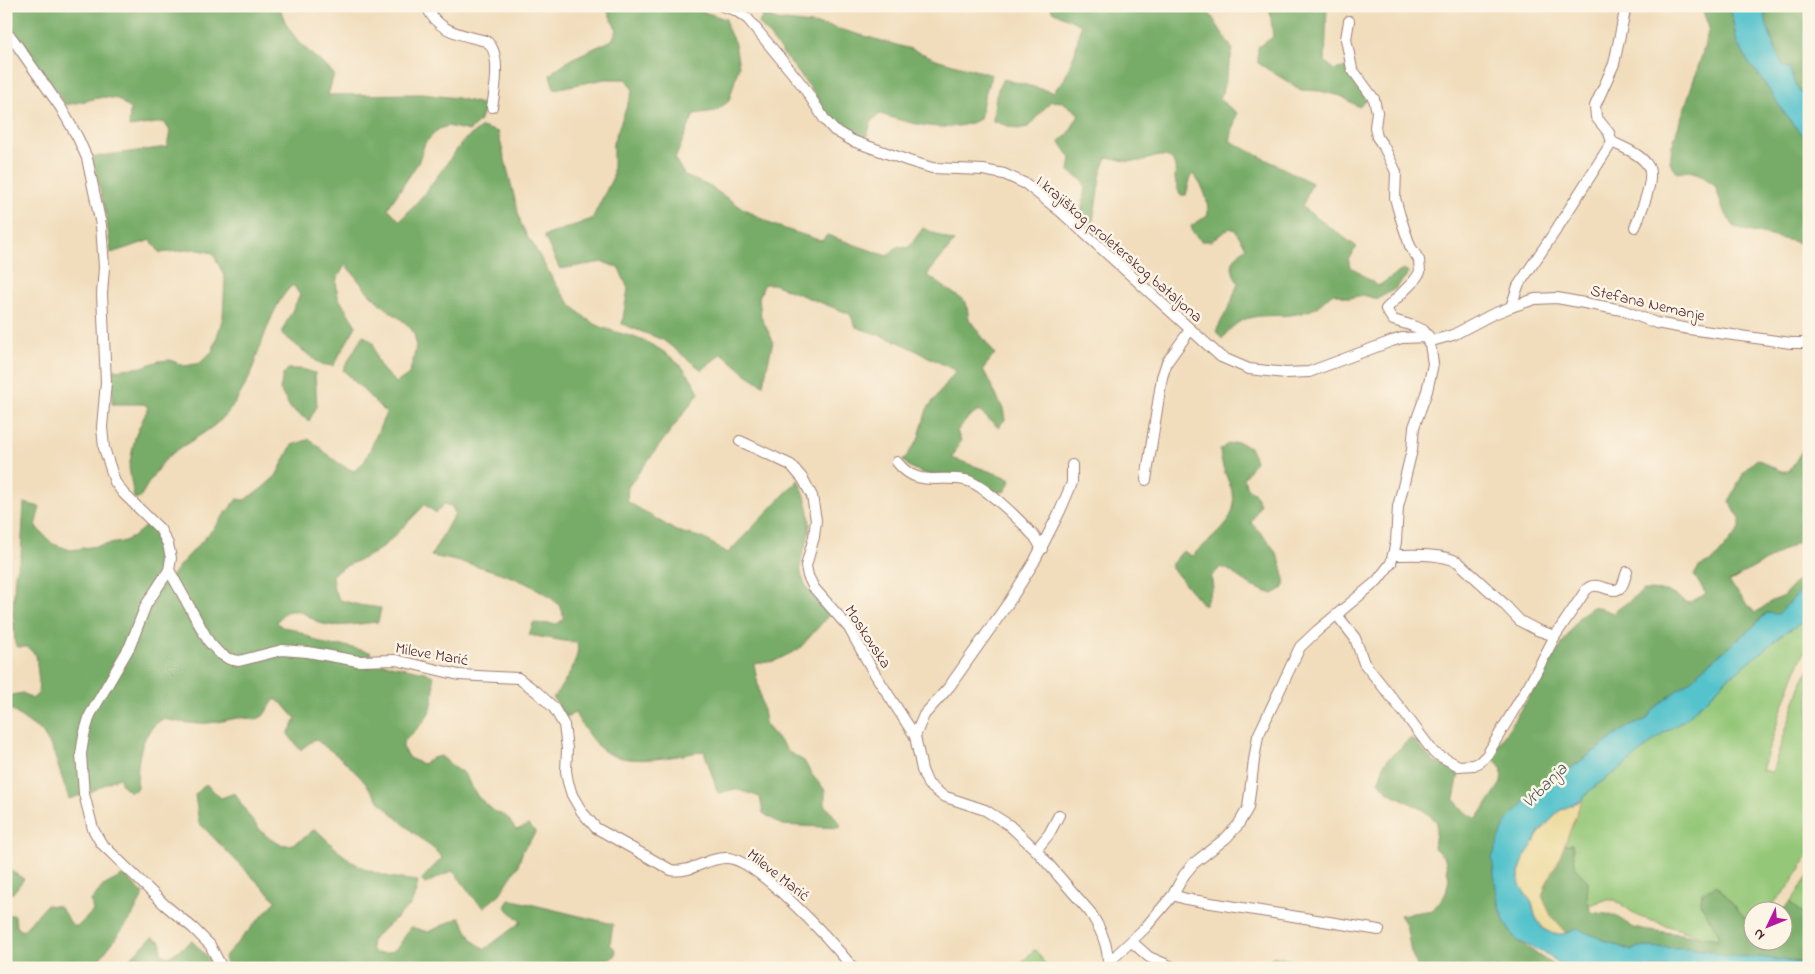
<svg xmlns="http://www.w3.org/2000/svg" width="1815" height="974" viewBox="0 0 1815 974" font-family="'Indie Flower',sans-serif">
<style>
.green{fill:#94c778;stroke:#6f7352}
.forest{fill:#77ac68;stroke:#60664a}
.sand{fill:#eeda9e;stroke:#9c7c64}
.water{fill:#55c3cc;stroke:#50717c}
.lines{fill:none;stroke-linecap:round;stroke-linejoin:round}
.minor-casing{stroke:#9e7e74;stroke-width:12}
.minor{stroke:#fff;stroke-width:10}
.labels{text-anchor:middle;stroke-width:5;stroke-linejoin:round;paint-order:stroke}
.street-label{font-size:16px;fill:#4a1f2b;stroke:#fcf5e5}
.water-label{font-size:18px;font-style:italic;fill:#4e5863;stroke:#fcf5e5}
</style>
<rect width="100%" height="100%" fill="#fcf5e5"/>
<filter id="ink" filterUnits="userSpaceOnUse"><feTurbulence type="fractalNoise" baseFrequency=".02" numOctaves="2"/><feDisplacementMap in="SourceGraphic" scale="10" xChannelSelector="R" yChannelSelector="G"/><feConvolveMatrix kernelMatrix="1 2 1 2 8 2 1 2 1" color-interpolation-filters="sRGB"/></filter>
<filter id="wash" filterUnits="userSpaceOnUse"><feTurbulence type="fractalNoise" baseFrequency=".0096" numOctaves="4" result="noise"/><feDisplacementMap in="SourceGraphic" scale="20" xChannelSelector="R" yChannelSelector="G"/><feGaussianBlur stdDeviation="1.12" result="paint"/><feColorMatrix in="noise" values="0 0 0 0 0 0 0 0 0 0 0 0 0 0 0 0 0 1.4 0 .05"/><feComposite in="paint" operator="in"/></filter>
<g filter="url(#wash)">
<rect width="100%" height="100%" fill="#f1ddbc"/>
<g class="green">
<path d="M1809 616V646C1798 654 1768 752 1762 770L1772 772 1800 687 1809 669V855L1788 888 1766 911 1752 912V926L1717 885 1700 903 1718 933 1719 939 1703 937 1640 917 1614 900H1605L1589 905 1587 900 1588 881 1576 869 1572 844 1563 845 1582 800 1590 790 1629 762 1662 734 1683 721 1700 705 1707 700 1723 682 1763 651 1781 635 1801 623Z"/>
<polygon points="1809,875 1809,920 1790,903"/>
<polygon points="1034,950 1037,951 1047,968 1017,968"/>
<polygon points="1273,956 1295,961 1313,968 1267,968 1269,960"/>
</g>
<g class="forest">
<path d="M6 6H280C286 37 313 54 334 74L328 95 422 94 457 98 486 105 479 122 469 131 448 126 439 129 425 143 418 163 388 208 400 221 425 193 464 140 482 127 498 132 521 224 528 238 531 241C547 268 561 300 587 319 599 328 616 332 630 336 659 345 687 364 699 393L628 487 627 501 676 531 703 538 728 553 798 480C806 495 812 515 809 532 806 548 797 561 802 577 807 592 820 603 830 614L799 649 775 661 754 664 766 726 789 752 804 761 812 775 825 790V805L840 823V828L782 825 763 813 760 797 736 789 718 793 704 751C677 756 623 769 600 748 592 741 580 723 575 713L566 717 553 698C563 684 581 660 577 643L529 635 533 623 557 624 564 619C563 615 562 608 559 605 531 577 470 563 431 556L455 513 451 506 444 504 436 513 425 505C410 519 396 536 380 549 365 560 346 563 332 575L334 590 340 600 359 605 381 608 378 622C361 623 340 628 323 624 312 621 304 609 291 611 284 611 281 616 277 622L282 627 294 629 325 645 345 646 370 652 381 663 425 672 433 676C437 709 427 721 403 742V749L409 758 423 764 432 758 441 756 457 770 463 772 478 797 494 811 507 817 516 830 529 825 536 832 523 850 518 866 500 894 484 907C470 898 465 882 452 871L425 884 421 880 442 858 435 850 408 828 380 802 362 779 342 759 315 739 300 750 288 734 296 719 284 705 275 699 263 716 255 720C238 715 233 720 216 722 198 725 181 723 163 719 139 732 137 764 137 789L130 792 122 785 119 777 91 792 69 799 52 748 42 732 6 706V699L11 695 23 693 32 699 38 694 39 682 36 655 27 647H18L15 644 13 614 15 573 21 556 24 503 40 507 35 526 53 544 71 550 122 542 133 537 148 524C162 542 168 558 155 579L164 586 179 566 213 529 237 499 244 500 260 490 276 476 292 445 310 439C325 451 335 464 354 471L365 461 386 413 343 370 363 335 373 342C377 365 379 367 396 383L409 374C426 324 409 329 376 300 364 290 357 276 345 265L336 281 338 297 356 326 333 366 320 364 281 333 300 295 293 285C272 301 259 355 248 380 244 388 239 396 235 403 220 427 195 437 173 453 159 463 148 484 139 499L134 498 129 467 135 437 148 408 144 404H112L114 370 142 367 159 361 170 360 185 366 200 363 213 350 223 317 225 278 213 253 194 249 160 253 151 240 111 253 106 214 92 157 167 147 170 131 164 122 129 127 130 109 118 99 103 97 66 105 36 65 21 41 6 26Z"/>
<polygon points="607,6 685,6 726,19 727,27 735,44 739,66 729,101 716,111 694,114 675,159 685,176 709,186 739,206 773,225 822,241 827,235 887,256 898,246 908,248 923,228 954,242 927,275 966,302 969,319 995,354 983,369 1003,409 1005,420 998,427 979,411 969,417 957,431 961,441 952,458 1011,479 1005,491 996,493 970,475 947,474 928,475 911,468 903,461 918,440 927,409 956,371 899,342 856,327 850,314 773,284 764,284 759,298 761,317 773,341 763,385 746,374 722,353 702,370 663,340 622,324 628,289 619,268 603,262 560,269 544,236 592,219 613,177 613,143 633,90 626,79 605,79 554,89 550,75 555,70 571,59 612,40 617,30 606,8"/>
<path d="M1051 6H1205L1233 50 1220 100 1237 113 1230 141 1312 183 1302 207 1357 247 1348 259 1350 266 1378 286 1404 269 1409 273 1395 289 1377 299 1363 295 1349 298 1333 293C1326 298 1319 307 1311 310 1276 324 1247 302 1222 339L1216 331 1231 303 1238 283C1228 265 1231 260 1246 247L1235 230 1230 228 1211 241H1201L1193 233 1191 226 1208 215C1208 197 1204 188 1193 174L1191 176 1186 195H1180C1178 190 1176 184 1175 179 1175 175 1176 171 1175 167 1170 147 1151 160 1139 161 1128 163 1118 159 1107 157L1101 173 1091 233 1080 223 1085 187 1083 181 1069 171 1071 158 1059 141 1068 135 1079 114 1063 102 1051 101 1028 127 1017 129 993 121C994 107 995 92 1003 79L1053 92 1064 80 1075 52 1081 25 1052 11Z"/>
<polygon points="1268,6 1327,6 1325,61 1334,70 1347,67 1367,100 1359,107 1341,96 1320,91 1301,90 1258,63 1258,47 1273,37 1270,11"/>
<polygon points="1701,6 1730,6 1737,42 1749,63 1762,79 1787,117 1809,143 1809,245 1735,228 1723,210 1715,185 1699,174 1689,171 1677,173 1670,162 1672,146 1702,55 1709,28"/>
<path d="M1765 6H1809V101C1799 93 1792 81 1790 68H1784C1776 52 1763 23 1765 6Z"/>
<path d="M763 15 777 20 828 26 911 49 939 60 992 75 984 97 980 119C949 135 912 124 880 114L872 121 865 141 844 131 828 115 809 86 759 23Z"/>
<polygon points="288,369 302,369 315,373 317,406 309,421 291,409 280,390 283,375"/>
<polygon points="1809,440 1809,534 1805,538 1729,582 1755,613 1772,601 1782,597 1809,568 1809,583 1778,614 1766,613 1754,626 1706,666 1689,682 1676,691 1655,708 1647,719 1626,728 1526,801 1497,896 1504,920 1511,933 1518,941 1557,968 1418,968 1411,952 1406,924 1400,915 1433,910 1446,893 1449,879 1445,858 1434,848 1437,822 1422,809 1388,792 1379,781 1385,762 1411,738 1433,761 1459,773 1454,799 1462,810 1477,819 1501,783 1502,770 1492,755 1580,616 1594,606 1613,613 1644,590 1667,591 1688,603 1706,594 1694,575 1699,567 1714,560 1740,529 1740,518 1729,502 1745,470 1757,459 1781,471 1789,471"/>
<path d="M1238 442 1250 447 1255 461 1244 478 1247 488 1254 492 1260 504 1251 523C1270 541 1286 560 1284 588L1273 594 1251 586 1227 569 1221 567 1211 577 1213 587 1204 606 1170 566 1183 551 1192 556C1209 539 1239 522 1233 495 1229 478 1221 470 1220 450L1226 445Z"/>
<path d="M206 784 221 798 235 793C244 809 264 843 285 845 296 846 307 835 315 829 327 839 338 852 351 861 371 874 394 879 418 881L416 892 411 905 372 939 371 948 375 953C397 956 400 944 410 927L429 932 460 917 473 941 485 949 521 922 505 907 509 899 613 924 610 944 616 950 615 956 598 963 595 968H227L224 957 276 901 199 823 195 795Z"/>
<path d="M1572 844 1576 869 1588 881 1587 900 1591 912 1614 915 1634 928 1718 939V933L1700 903 1703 892 1717 885 1752 926V942H1782V912L1781 911 1790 903 1809 920V964L1759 957 1725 956 1710 951 1688 948 1639 947 1631 951 1577 929 1566 933 1551 916 1542 896C1548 879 1557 862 1563 845Z"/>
<polygon points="6,868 24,879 12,894 6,891"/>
<polygon points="124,875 144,894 130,920 98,961 106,968 6,968 6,915 15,915 16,927 23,931 46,905 59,906 73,926 78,926 93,911 91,901 103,886"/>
<polygon points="152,937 161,942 161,954 169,957 192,941 210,960 213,968 120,968"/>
</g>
<path class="sand" d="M1582 800 1557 864 1546 884 1542 896 1551 916 1566 933C1553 939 1542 929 1536 918 1534 913 1534 908 1532 903 1527 894 1518 888 1519 876 1519 858 1545 824 1558 812 1564 806 1574 803 1582 800Z"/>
<g class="water">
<path d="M1730 6H1765C1763 23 1776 52 1784 67L1790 68C1792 81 1799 93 1809 101V143L1787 117 1762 79 1749 63 1737 42Z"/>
<polygon points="1809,583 1809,616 1801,623 1781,635 1763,651 1723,682 1707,700 1700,705 1683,721 1662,734 1629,762 1590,790 1582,800 1559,811 1537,835 1535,841 1525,856 1519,873 1519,883 1527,897 1531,901 1535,916 1543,929 1553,934 1564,934 1577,929 1631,951 1639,947 1688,948 1710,951 1725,956 1759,957 1809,964 1809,968 1571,968 1558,964 1550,956 1518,941 1511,933 1504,920 1497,896 1492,858 1506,822 1526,801 1626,728 1647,719 1655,708 1676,691 1689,682 1706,666 1754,626 1767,613 1778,614"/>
</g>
</g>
<g filter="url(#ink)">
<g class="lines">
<defs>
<g id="minor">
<path d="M427 6C436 32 463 35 486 41 502 51 495 91 492 107"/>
<polyline points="722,6 735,10 748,19 803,86 825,120 834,130 853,141 909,161 932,168 983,170 1004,174 1026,184 1060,211 1221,357 1249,369 1286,373 1309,372 1392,341 1402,338 1429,337"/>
<polyline points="6,33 12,38 61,108 78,138 87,158 101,225 104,267 102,294 106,382 102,427 104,448 115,482 123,493 160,529 168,544 171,558 169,570 146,605 130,646 90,715 84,735 81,754 84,794 93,829 101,843 165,905 193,928 210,945 222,968"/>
<path d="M1612 142C1624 148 1641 154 1648 166 1656 178 1640 214 1635 227"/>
<polyline points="1511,307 1518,286 1554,233 1612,142 1609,133 1596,117 1595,106 1614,64 1626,6"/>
<polyline points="1428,342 1453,335 1491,315 1511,307 1535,299 1557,298 1622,310 1656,323 1689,329 1791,343 1804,343 1809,341"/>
<path d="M740 441 791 465 803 479 812 496 816 520 814 537 806 566 808 576 814 588 849 628 873 671 915 736 922 770 928 784 943 796 985 810 1009 825 1036 850 1090 912C1100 928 1108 944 1108 963"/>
<path d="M897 462C917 488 939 475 965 480 982 483 1019 519 1031 533 1036 537 1039 544 1042 549"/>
<polyline points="1146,480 1162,377 1167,362 1190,330"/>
<path d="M1394 555C1414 555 1440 553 1458 562L1503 603 1520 621 1537 630 1555 636"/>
<path d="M169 570 209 642 219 653 229 659 239 661 282 650 308 652 358 661 396 660 459 675 518 678 537 692 554 708 564 725 567 749 566 771 568 782 572 795 582 812 596 828 671 870C691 874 707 857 727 858 756 858 833 943 853 968"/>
<path d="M1337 615 1355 638 1364 663 1405 714 1434 753 1459 766 1474 765 1480 762 1487 755 1534 676 1555 636 1586 590C1597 578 1612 597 1621 587 1624 584 1625 576 1627 572"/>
<polyline points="915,736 924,715 949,687 1009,602 1034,562 1060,511 1072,483 1072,465"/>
<polyline points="1036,850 1049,834 1059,815"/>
<polyline points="1173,895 1186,899 1379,930"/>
<polyline points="1132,942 1149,957 1175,968"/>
<polyline points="1106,968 1108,963 1145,928 1173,895 1184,875 1193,864 1226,838 1238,825 1248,808 1254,760 1258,736 1300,647 1318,630 1377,581 1391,563 1396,542 1398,507 1412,450 1414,427 1427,391 1433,364 1429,337 1423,330 1410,325 1393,320 1386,309 1414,281 1420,272 1419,260 1410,246 1400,216 1395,198 1396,172 1384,147 1377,137 1375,127 1377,112 1374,99 1352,69 1346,39 1349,21"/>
</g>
</defs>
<use href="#minor" class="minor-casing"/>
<use href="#minor" class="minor"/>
</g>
</g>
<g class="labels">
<g class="street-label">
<text transform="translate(1120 248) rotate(41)" y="6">I krajiškog proleterskog bataljona</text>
<text transform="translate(1648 302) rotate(13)" y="6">Stefana Nemanje</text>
<text transform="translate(869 636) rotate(57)" y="6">Moskovska</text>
<text transform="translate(432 653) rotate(10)" y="6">Mileve Marić</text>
<text transform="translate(779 874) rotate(38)" y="6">Mileve Marić</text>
</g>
<g class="water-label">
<text transform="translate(1544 785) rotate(-45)" y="6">Vrbanja</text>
</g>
</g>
<rect width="1815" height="974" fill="none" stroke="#fcf5e5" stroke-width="25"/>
<g transform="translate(1768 926) rotate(227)"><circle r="24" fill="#fcf5e5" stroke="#b59f9b"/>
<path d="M0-4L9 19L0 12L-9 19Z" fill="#b5179e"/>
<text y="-8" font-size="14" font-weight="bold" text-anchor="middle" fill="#4a1f2b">N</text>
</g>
</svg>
